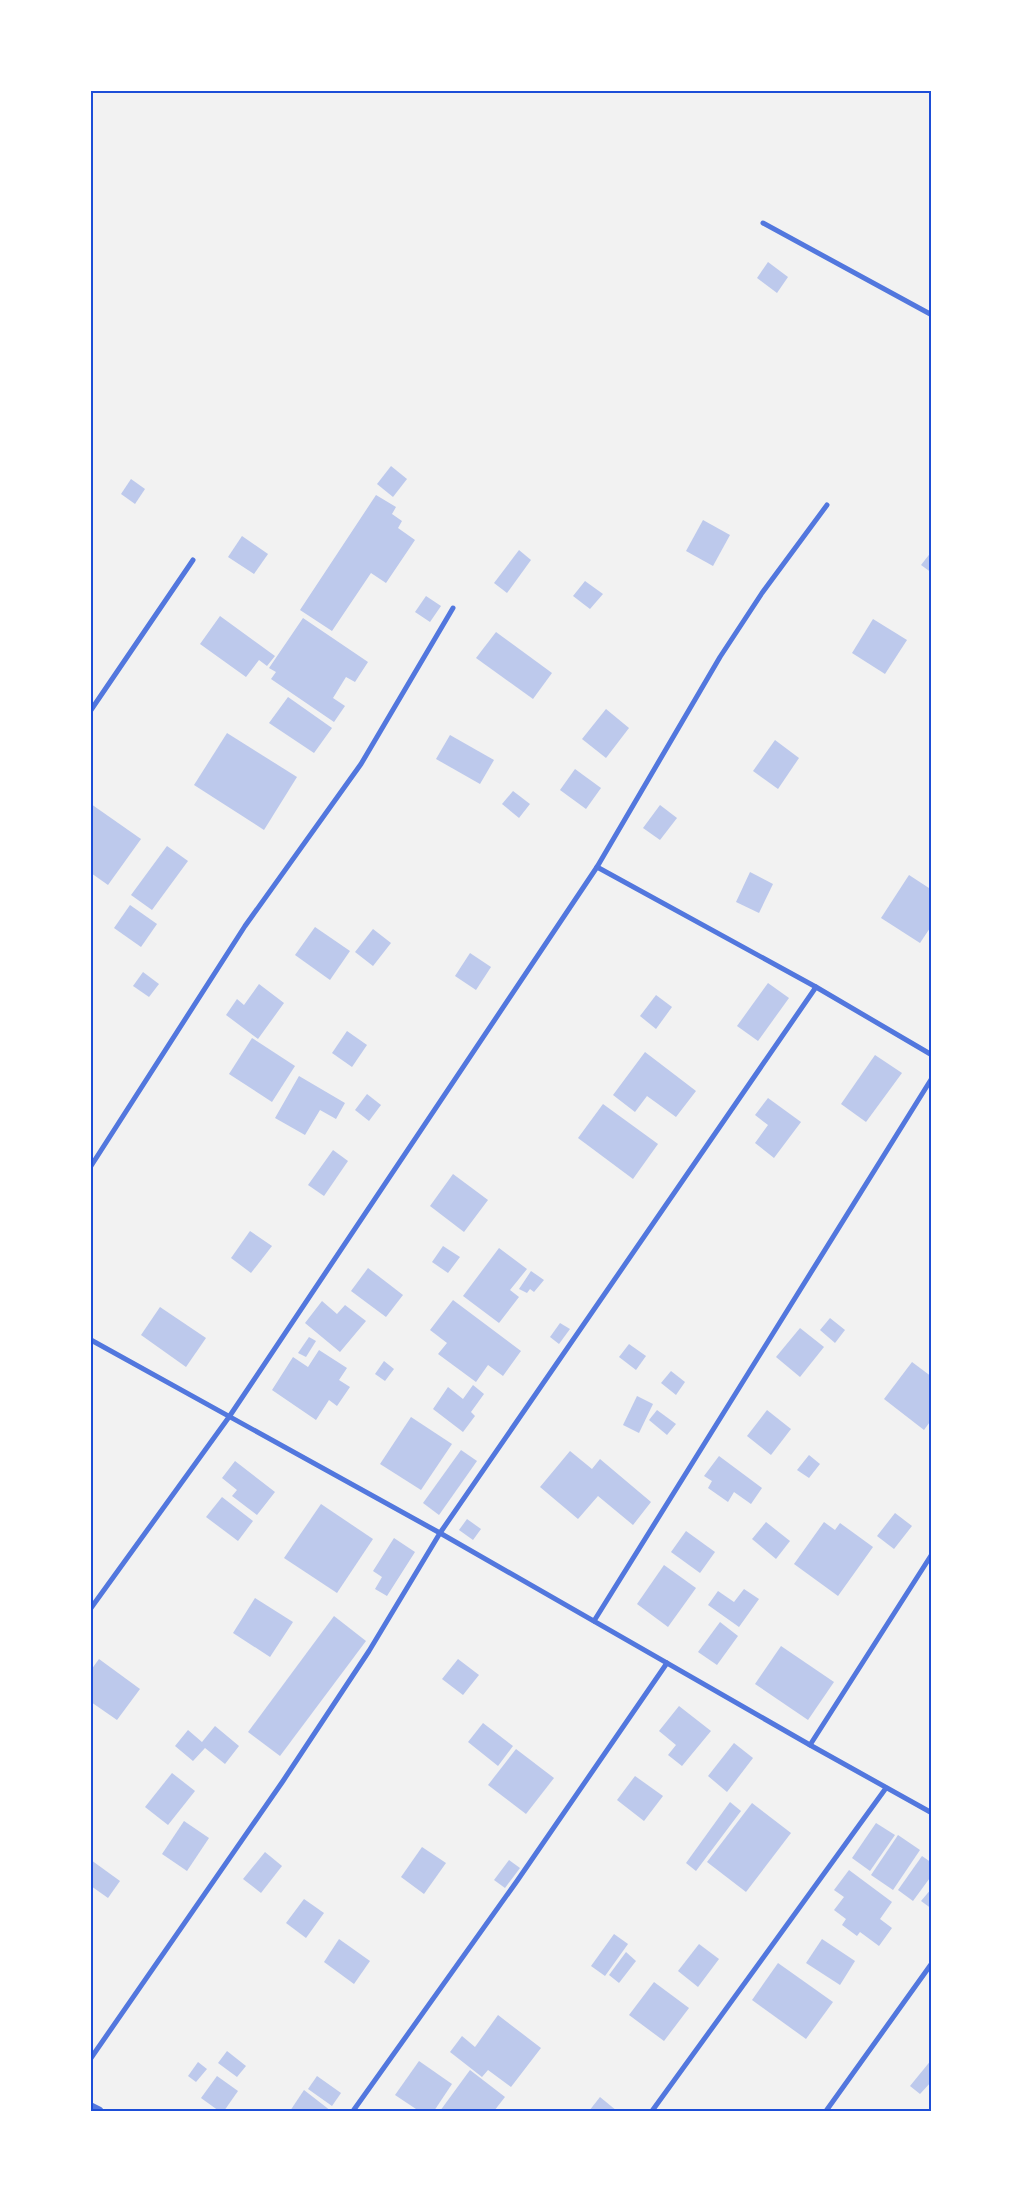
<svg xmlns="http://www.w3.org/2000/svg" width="1023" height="2202" viewBox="0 0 1023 2202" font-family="'IBM Plex Sans',sans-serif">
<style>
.building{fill:#bdc9ec}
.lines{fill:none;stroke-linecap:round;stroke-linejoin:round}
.minor{stroke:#5277de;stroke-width:5}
.tertiary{stroke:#5277de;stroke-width:9}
.neatline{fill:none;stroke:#1d4ed8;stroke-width:2}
</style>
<rect width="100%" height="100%" fill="#f2f2f2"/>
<g class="building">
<polygon points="768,262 788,277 777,293 757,278"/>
<polygon points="391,466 407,479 393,497 377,484"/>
<polygon points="131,479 145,489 135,504 121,494"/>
<polygon points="376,495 396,507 392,514 402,521 398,528 415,540 386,583 371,573 332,631 300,610"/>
<polygon points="703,520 730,535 713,566 686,551"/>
<polygon points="242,536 268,554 254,574 228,557"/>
<polygon points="519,550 531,560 507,593 494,583"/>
<polygon points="932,551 932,573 921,565"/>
<polygon points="585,581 603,594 590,609 573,596"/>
<polygon points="426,596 441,606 430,622 415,612"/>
<polygon points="220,616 275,656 267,666 259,660 246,677 200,644"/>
<polygon points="303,618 368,662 355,682 346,677 333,698 345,706 334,722 271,679 276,672 269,668"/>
<polygon points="873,619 907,640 885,674 852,653"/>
<polygon points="496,632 552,673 533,699 476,658"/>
<polygon points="288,697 332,728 314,753 269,723"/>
<polygon points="606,709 629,728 606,758 582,739"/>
<polygon points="227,733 297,777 264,830 194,785"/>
<polygon points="450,735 494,760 480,784 436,759"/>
<polygon points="775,740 799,758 778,789 753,771"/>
<polygon points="575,769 601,788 586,809 560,790"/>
<polygon points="513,791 530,804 519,818 502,804"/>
<polygon points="91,804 141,839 108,885 91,873"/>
<polygon points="660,805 677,818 660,840 643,828"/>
<polygon points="167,846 188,861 152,910 131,895"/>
<polygon points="750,872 773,884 759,913 736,902"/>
<polygon points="909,875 932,890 932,925 920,943 881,918"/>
<polygon points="130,905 157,924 141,947 114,928"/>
<polygon points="315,927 350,951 330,980 295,955"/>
<polygon points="373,929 391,943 373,966 355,952"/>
<polygon points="470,953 491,967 476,990 455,976"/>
<polygon points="143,972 159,984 149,997 133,986"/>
<polygon points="768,983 789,998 758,1041 737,1026"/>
<polygon points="259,984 284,1003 258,1039 226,1015 237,999 244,1005"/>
<polygon points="656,995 672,1007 656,1029 640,1016"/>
<polygon points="347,1031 367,1045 352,1067 332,1053"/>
<polygon points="252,1038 295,1066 272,1102 229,1074"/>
<polygon points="645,1052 696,1091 676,1117 647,1096 635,1112 613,1095"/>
<polygon points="875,1055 902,1073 866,1122 841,1104"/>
<polygon points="299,1076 345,1103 336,1119 320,1110 305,1135 275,1118"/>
<polygon points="367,1094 381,1105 369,1121 355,1110"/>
<polygon points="768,1098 801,1122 774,1158 755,1143 768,1125 755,1115"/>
<polygon points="603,1104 658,1144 633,1179 578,1138"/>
<polygon points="333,1150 348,1161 324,1196 308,1185"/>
<polygon points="453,1174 488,1200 464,1232 430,1206"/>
<polygon points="250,1231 272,1246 251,1273 231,1258"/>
<polygon points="443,1246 460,1257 448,1273 432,1262"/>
<polygon points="499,1248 527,1269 510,1290 519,1297 499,1323 463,1296"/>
<polygon points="368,1268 403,1295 386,1317 351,1291"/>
<polygon points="531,1271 544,1280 534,1292 530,1289 527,1293 519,1289"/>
<polygon points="453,1300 521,1351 503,1376 488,1365 476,1382 438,1354 447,1343 430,1330"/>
<polygon points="322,1301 337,1314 345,1305 366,1321 340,1352 305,1323"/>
<polygon points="160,1307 206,1338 186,1367 141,1335"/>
<polygon points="830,1318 845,1330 835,1343 820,1330"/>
<polygon points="560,1323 570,1329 559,1344 550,1337"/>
<polygon points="800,1328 824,1347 800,1377 776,1357"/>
<polygon points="309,1337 316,1341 306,1357 298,1353"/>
<polygon points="629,1344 646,1356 636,1370 619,1357"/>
<polygon points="319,1350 347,1368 339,1380 350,1387 337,1406 329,1400 316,1420 272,1390 293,1357 308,1367"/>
<polygon points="384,1361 394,1369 385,1381 375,1374"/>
<polygon points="912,1362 932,1377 932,1419 924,1430 884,1399"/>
<polygon points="671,1371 685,1382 676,1395 661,1383"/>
<polygon points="473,1385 484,1394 471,1412 475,1416 463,1432 433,1409 448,1387 463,1399"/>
<polygon points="637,1396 653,1404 639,1433 623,1425"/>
<polygon points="657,1410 676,1424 667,1435 649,1420"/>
<polygon points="767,1410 791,1429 771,1455 747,1436"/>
<polygon points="411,1417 452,1444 421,1490 380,1464"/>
<polygon points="461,1450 477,1461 439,1515 423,1503"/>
<polygon points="570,1451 592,1469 600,1459 651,1502 633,1525 598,1496 578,1519 540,1487"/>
<polygon points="809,1455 820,1464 809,1478 797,1470"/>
<polygon points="719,1456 762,1488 751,1504 734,1492 728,1502 708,1488 712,1481 704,1476"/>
<polygon points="235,1461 275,1492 257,1515 232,1496 237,1490 222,1478"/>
<polygon points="222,1497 253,1521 238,1541 206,1517"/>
<polygon points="321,1504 373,1539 337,1593 284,1558"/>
<polygon points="895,1513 912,1526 894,1549 877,1536"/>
<polygon points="467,1519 481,1529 473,1540 459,1530"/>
<polygon points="766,1522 790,1541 776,1559 752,1539"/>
<polygon points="824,1522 835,1530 840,1523 873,1547 838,1596 794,1564"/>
<polygon points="686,1531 715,1552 700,1573 671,1552"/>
<polygon points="394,1538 415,1552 387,1596 375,1589 382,1577 373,1571"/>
<polygon points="664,1565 696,1588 668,1627 637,1604"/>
<polygon points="744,1589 759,1599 739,1627 708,1605 718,1591 734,1602"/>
<polygon points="255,1598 293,1622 270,1657 233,1633"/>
<polygon points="334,1616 366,1641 280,1756 248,1732"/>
<polygon points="720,1622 738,1636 717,1665 698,1652"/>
<polygon points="781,1646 834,1682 808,1720 755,1684"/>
<polygon points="99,1659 140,1689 117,1720 91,1702 91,1670"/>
<polygon points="458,1659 479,1675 463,1695 442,1679"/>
<polygon points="679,1706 711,1731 682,1766 668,1755 676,1745 659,1731"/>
<polygon points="483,1723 513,1746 498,1766 468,1742"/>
<polygon points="215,1726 239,1746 225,1764 205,1748 193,1761 175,1746 188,1730 202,1742"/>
<polygon points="734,1743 753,1758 727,1792 708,1776"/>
<polygon points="516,1749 554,1778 526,1814 488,1785"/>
<polygon points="172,1773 195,1791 168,1825 145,1807"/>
<polygon points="635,1776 663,1796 644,1821 617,1800"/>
<polygon points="730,1802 741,1811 696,1871 686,1863"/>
<polygon points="752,1803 791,1833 746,1892 707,1862"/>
<polygon points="184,1821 209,1838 187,1871 162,1854"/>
<polygon points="876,1823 895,1835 870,1871 852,1858"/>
<polygon points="898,1835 920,1850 893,1890 871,1875"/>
<polygon points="422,1847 446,1863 424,1894 401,1877"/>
<polygon points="265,1852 282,1866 261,1893 243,1879"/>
<polygon points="922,1856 932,1863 932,1875 913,1901 898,1890"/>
<polygon points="91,1860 120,1881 108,1898 91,1886"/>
<polygon points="509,1860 520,1868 505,1888 494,1880"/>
<polygon points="849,1870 892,1902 880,1919 892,1928 879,1946 860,1932 857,1936 842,1925 846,1919 834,1910 844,1897 834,1890"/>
<polygon points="932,1888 932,1909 921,1901"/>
<polygon points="304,1899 324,1913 306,1938 286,1923"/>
<polygon points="614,1934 628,1944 605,1976 591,1966"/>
<polygon points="339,1939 370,1961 354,1984 324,1962"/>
<polygon points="822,1939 855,1961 840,1985 806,1963"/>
<polygon points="699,1944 719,1959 698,1987 678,1971"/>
<polygon points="626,1952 636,1961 619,1983 609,1975"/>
<polygon points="778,1963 833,2002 806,2039 752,2000"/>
<polygon points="654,1982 689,2008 664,2041 629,2015"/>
<polygon points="498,2015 541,2048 511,2087 488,2070 482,2077 450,2052 462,2036 475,2047"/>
<polygon points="227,2051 246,2066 237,2077 218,2063"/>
<polygon points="932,2059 932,2081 920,2094 910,2086"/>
<polygon points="419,2061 452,2084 434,2111 419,2111 395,2095"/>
<polygon points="198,2062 207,2069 196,2082 188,2076"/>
<polygon points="470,2070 505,2097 494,2111 440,2111"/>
<polygon points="217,2076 238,2091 224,2111 219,2111 201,2098"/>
<polygon points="317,2076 341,2093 332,2106 308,2089"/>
<polygon points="304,2090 331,2111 290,2111"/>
<polygon points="600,2097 617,2111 589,2111"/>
</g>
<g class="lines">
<g class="minor">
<polyline points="763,223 932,315"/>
<polyline points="91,710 193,560"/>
<polyline points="597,867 816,987 932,1055"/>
<polyline points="91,1166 245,926 361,764 453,608"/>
<polyline points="91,1340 440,1533 810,1745 932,1813"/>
<polyline points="91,1608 229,1417 597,867 720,657 762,593 827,505"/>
<polyline points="594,1621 932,1078"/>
<polyline points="810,1745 932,1554"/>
<polyline points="91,2058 283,1781 369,1651 440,1533 816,987"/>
<polyline points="353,2111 517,1881 667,1663"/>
<polyline points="652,2111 886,1788"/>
<polyline points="826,2111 932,1963"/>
</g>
<polyline class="tertiary" points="91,2107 99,2111"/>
</g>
<rect width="1023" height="2202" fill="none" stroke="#ffffff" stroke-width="185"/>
<rect x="92" y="92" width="838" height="2018" class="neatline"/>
</svg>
